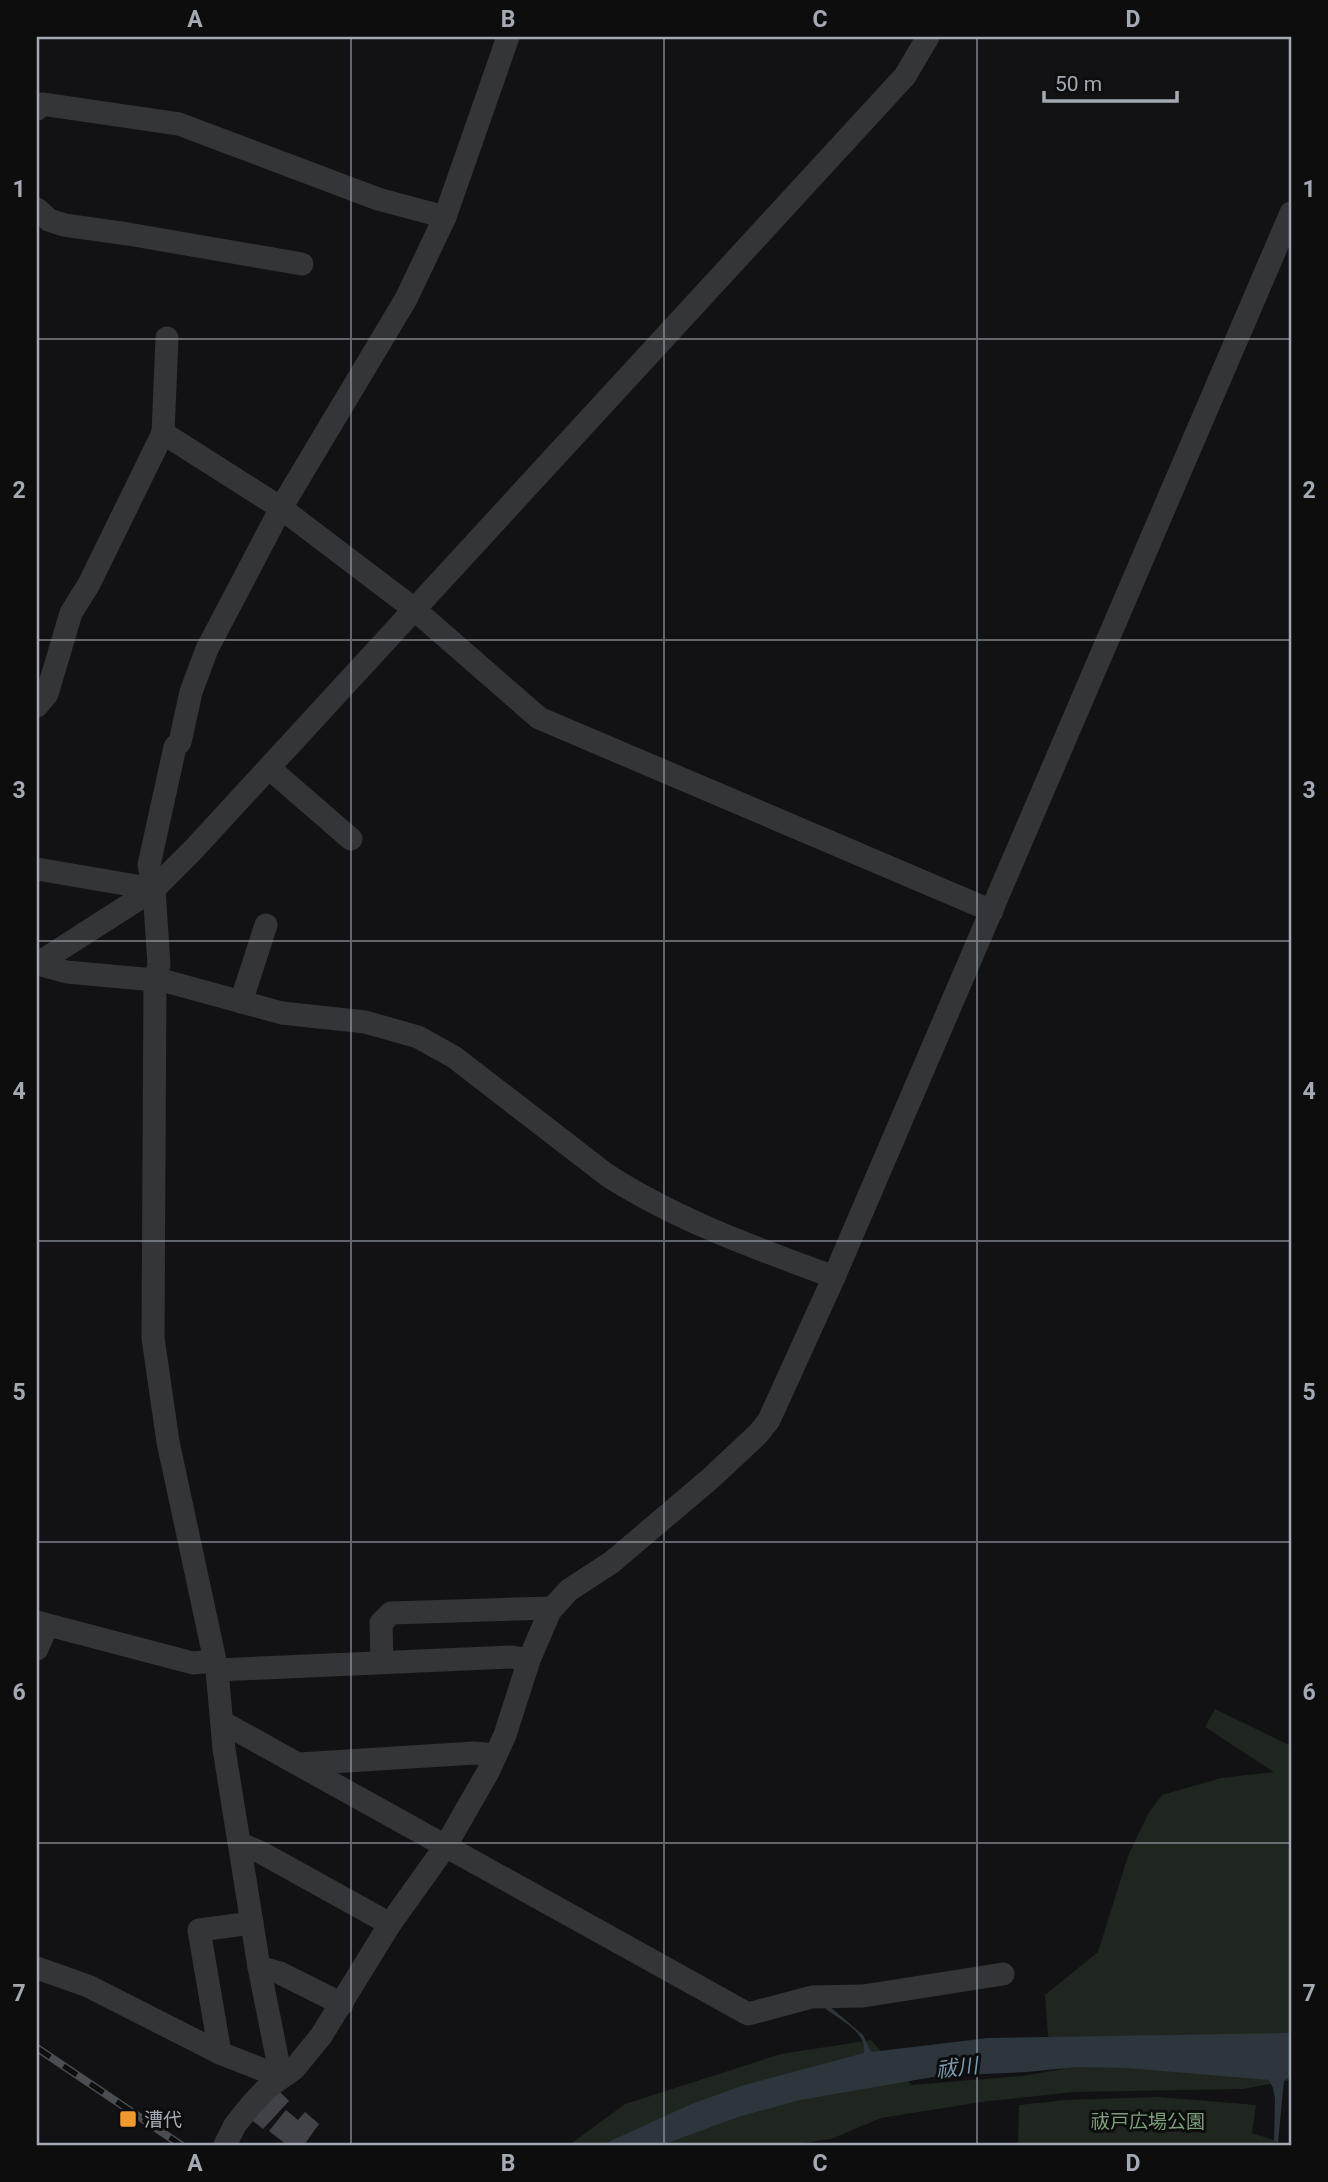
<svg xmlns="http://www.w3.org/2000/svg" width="1328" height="2182" viewBox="0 0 1328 2182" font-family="Roboto,'Noto Sans JP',sans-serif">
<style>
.green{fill:#1e261f}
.water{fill:#2c363c}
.building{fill:#414247}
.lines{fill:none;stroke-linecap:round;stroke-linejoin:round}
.minor{stroke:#333538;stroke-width:23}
.rail-casing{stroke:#4a4d51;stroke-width:8}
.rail{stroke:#0d0d0e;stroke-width:5;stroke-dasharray:16;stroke-linecap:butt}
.grid{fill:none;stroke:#a4aab4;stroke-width:2;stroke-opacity:0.55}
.poi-dot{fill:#ef992f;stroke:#0d0d0e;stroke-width:2.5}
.labels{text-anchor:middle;stroke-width:6;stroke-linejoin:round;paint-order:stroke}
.poi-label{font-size:19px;fill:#a4aab4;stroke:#0d0d0e;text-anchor:start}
.park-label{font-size:19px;fill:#7c9f7b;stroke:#0d0d0e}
.water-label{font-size:21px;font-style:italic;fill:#7a9caf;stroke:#0d0d0e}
.neatline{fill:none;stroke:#a4aab4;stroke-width:2.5}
.grid-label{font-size:23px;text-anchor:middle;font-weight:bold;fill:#a4aab4}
</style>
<rect width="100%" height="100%" fill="#121214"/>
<g class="green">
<polygon points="1215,1709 1291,1746 1291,2080 1243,2089 1073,2092 981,2102 881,2118 831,2139 789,2145 569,2145 625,2104 781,2054 871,2040 911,2085 1022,2076 1063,2069 1048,2035 1045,1995 1098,1952 1128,1856 1148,1814 1162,1795 1221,1778 1274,1772 1205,1727"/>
<polygon points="1158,2097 1256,2105 1252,2133 1277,2141 1272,2145 1018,2145 1019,2105 1066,2100"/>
</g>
<path class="water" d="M828 2005 863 2035 871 2052 988 2038 1291 2033V2076L1284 2080 1278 2143 1274 2141 1275 2099 1273 2088 1269 2080 1126 2068 1076 2067 1027 2072 939 2076 800 2100 738 2117 662 2145H602L689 2105 741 2086 864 2053C867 2030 838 2020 824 2007Z"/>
<g class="building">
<polygon points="277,2089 289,2101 263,2129 248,2117"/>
<polygon points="286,2110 298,2120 305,2112 319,2124 304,2145 287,2145 269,2131"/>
</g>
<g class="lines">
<g class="minor">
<polyline points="37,109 42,104 179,124 378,199 445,217"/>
<polyline points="37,209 49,220 64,225 128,234 302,264"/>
<polyline points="163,433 281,508 414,609 539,718 992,911"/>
<polyline points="37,706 47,694 71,613 89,584 163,433 167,338"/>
<polyline points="269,768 351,839"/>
<polyline points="37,869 154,889"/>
<polyline points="37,964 154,889 193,850 905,76 928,37"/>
<path d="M37 964 67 972 165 981 282 1013 365 1022 418 1037 454 1057 607 1175C677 1220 755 1248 834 1277"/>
<polyline points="241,1002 266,925"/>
<polyline points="37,1622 193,1663 215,1661"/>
<polyline points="37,1649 47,1626"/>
<polyline points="382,1662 381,1623 391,1613 552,1608"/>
<polyline points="217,1670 512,1657 529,1660"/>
<polyline points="222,1722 748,2014 812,1997 863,1996 1003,1974"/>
<polyline points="299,1764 474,1753 496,1755"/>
<polyline points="241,1844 262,1853 390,1924"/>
<polyline points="259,1967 280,1973 342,2004"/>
<polyline points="37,1968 88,1986 220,2053 281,2077"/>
<polyline points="220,2053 199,1930 252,1923"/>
<polyline points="281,2077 259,1967 224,1749 217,1670 168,1442 153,1338 155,980 159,965 154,889 149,865 175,747 180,742 191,692 207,649 281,508 406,299 445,217 508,37"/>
<polyline points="225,2145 235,2125 251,2105 268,2087 294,2069 321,2036 390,1924 445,1847 488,1772 505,1735 529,1660 550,1611 569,1590 612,1562 711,1478 758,1434 769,1420 834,1277 1291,213"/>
</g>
<defs>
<polyline id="rail" points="37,2048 181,2145"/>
</defs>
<use href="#rail" class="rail-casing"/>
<use href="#rail" class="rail"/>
</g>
<path class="grid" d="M351 37V2145M664 37V2145M977 37V2145M37 339H1291M37 640H1291M37 941H1291M37 1241H1291M37 1542H1291M37 1843H1291"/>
<rect class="poi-dot" x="119" y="2110" width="18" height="18" rx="3.5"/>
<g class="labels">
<g class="poi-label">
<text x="144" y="2126">漕代</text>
</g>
<g class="park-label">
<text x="1148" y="2128">祓戸広場公園</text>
</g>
<g class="water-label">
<text transform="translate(957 2068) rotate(-7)" y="7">祓川</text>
</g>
</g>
<rect width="1328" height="2182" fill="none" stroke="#0d0d0e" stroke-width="77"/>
<path d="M1044 91v10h133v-10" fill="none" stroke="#a4aab4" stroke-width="3.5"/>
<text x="1055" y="91" font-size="21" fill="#a4aab4" stroke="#0d0d0e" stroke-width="5" paint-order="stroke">50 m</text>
<rect x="38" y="38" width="1252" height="2106" class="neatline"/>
<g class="grid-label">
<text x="195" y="27">A</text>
<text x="508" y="27">B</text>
<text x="820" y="27">C</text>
<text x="1133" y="27">D</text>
<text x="19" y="197">1</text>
<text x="1309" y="197">1</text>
<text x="19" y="498">2</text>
<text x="1309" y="498">2</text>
<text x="19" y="798">3</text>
<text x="1309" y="798">3</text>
<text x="19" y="1099">4</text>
<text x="1309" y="1099">4</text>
<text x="19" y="1400">5</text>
<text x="1309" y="1400">5</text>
<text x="19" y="1700">6</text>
<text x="1309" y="1700">6</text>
<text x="19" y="2001">7</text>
<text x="1309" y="2001">7</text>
<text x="195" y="2171">A</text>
<text x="508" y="2171">B</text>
<text x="820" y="2171">C</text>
<text x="1133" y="2171">D</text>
</g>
</svg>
